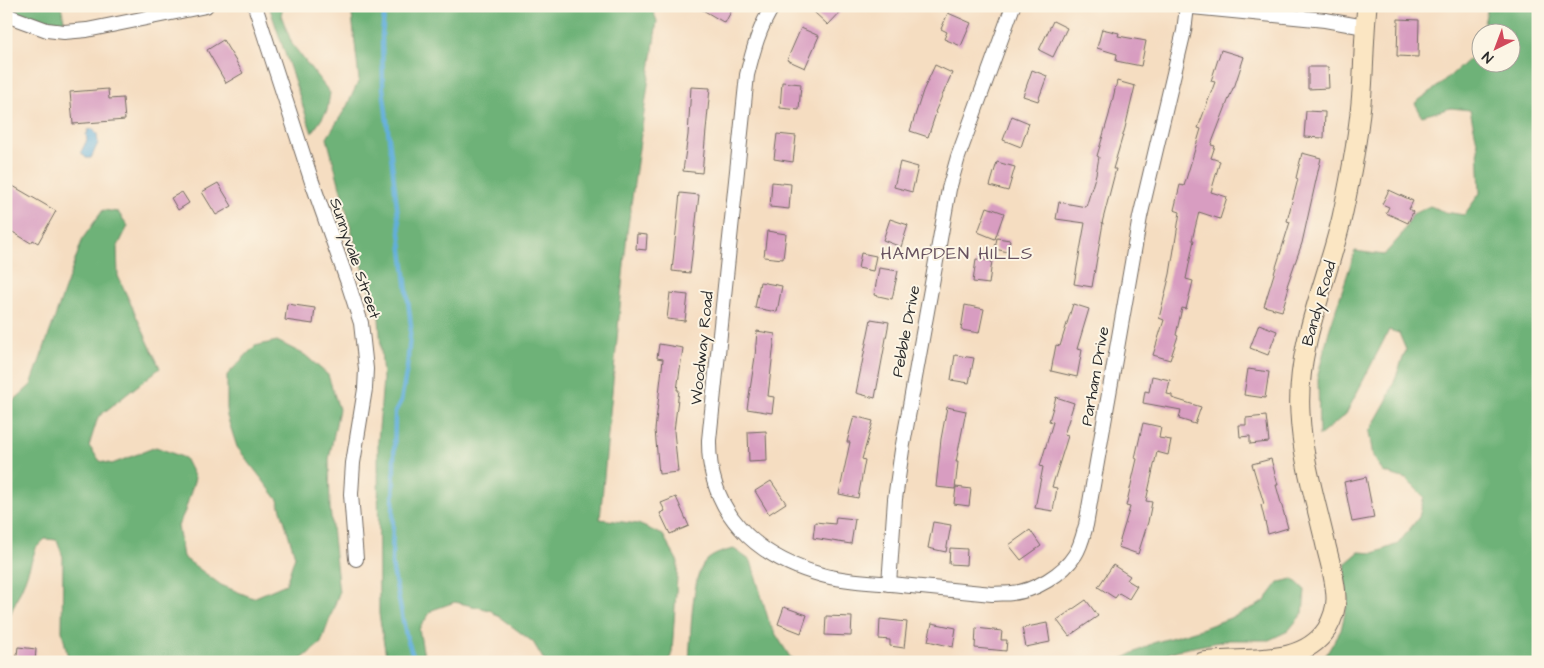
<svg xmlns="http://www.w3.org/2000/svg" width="1544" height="668" viewBox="0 0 1544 668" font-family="'Architects Daughter',sans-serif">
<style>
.forest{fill:#6eb278;stroke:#4c6e52}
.water{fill:#62afdb;stroke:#466d83}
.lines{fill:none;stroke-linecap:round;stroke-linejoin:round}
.stream{stroke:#62afdb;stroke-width:4.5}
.building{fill:#d89dc1}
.street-casing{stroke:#726960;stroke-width:16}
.secondary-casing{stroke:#726960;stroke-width:21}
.street{stroke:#fff;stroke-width:14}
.secondary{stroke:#fbe6c3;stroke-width:19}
.labels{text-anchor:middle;stroke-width:4;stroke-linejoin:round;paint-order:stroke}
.street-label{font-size:16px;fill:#2b2b2b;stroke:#fcf5e5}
.neighbourhood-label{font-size:18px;letter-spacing:1px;fill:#685360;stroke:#fcf5e5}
</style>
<rect width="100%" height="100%" fill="#fcf5e5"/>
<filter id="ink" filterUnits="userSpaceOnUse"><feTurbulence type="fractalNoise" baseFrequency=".02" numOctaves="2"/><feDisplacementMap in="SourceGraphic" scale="10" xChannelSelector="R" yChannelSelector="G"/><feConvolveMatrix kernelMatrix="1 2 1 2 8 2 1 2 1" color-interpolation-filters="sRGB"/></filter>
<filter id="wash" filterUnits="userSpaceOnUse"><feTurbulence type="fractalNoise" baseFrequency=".0096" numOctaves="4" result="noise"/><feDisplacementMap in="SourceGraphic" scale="20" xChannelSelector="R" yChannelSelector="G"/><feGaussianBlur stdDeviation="1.12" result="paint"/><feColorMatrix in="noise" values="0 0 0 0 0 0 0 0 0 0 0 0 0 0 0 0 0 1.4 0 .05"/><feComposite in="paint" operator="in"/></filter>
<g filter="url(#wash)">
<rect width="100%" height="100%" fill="#f5ddc1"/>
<g class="forest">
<polygon points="6,6 61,6 65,24 30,18"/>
<polygon points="269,6 283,6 281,15 292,44 330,93 327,111 312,133"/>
<polygon points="351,6 651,6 657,21 627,233 600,519 638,524 663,535 678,562 672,652 669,662 545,662 533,642 490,610 455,602 432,610 419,629 425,662 387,662 379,614 378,441 383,379 379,318 353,236 327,138 347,106 359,80"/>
<polygon points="1488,6 1538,6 1538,662 1316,662 1326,655 1341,630 1348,600 1344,576 1346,563 1359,552 1374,553 1398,544 1419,517 1424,497 1406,479 1383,472 1373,456 1369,432 1387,400 1406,350 1399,333 1389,330 1346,414 1319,436 1318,375 1329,331 1355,251 1384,255 1400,237 1413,214 1430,206 1445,212 1464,215 1480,193 1478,146 1470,110 1451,108 1422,116 1415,103 1441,84 1478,51 1481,36 1482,62 1512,62 1512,32 1482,32"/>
<polygon points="103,210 118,212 128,226 117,248 118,276 160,368 98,417 89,446 100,461 112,464 156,447 185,458 195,478 185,511 178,526 183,557 221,585 253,598 286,584 295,556 278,500 237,447 227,416 227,375 255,346 277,341 305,355 328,375 339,409 329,459 330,508 339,593 321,643 298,662 69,662 62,631 63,557 57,540 45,539 36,548 25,580 6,624 6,403 9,405 31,385 83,238"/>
<path d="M734 549 751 561 770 625 790 657 799 662H689C691 638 691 583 703 565 709 555 724 551 734 549Z"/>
<polygon points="1293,579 1305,590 1303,613 1288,631 1269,640 1229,640 1178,650 1145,662 1116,662 1153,643 1198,630 1238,615 1264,602 1279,582"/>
</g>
<polygon class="water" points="94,129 95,133 97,134 98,143 91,158 86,158 81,152 87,140 86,134 88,133 87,130"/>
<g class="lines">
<polyline class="stream" points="385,6 382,35 383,87 411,326 407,368 401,401 395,412 392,565 406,635 415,662"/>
</g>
<g id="blocks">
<g class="building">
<polygon points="696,6 734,6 725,23"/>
<polygon points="819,6 846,6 828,25 814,12"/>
<polygon points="948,13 971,23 961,46 944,39 947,32 941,29"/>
<polygon points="1398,19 1419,20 1418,57 1397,56"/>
<polygon points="1053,21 1067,28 1053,57 1039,50"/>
<polygon points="801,28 819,36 805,68 787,60"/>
<polygon points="1102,29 1119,33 1118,36 1146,41 1141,66 1116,61 1117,54 1097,48"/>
<polygon points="223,40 243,73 226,83 207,50"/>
<polygon points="1221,50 1244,57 1234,88 1233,88 1211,145 1215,146 1211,158 1220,161 1211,192 1227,197 1220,219 1199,212 1192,240 1194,240 1186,279 1193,281 1186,309 1182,308 1176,335 1178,336 1170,360 1153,355 1164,320 1159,318 1170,274 1180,212 1174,210 1180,185 1184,186 1201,129 1198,128 1215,82 1211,81"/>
<polygon points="935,65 952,73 935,112 936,113 928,137 910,131 923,91"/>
<polygon points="1308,67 1328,67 1329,88 1308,89"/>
<polygon points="1032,70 1047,76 1038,101 1023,96"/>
<polygon points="1117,81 1135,86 1125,128 1113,169 1116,169 1102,223 1103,223 1092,287 1074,284 1085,223 1056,219 1059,202 1086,207 1096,174 1099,157 1097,156 1109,115"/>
<polygon points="782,82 801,84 799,110 780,108"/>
<polygon points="691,87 710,88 702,173 683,171 688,135"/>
<polygon points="108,89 109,99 123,98 125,120 73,124 70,92"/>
<polygon points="1306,111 1325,112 1324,138 1304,137"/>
<polygon points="1012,116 1029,123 1021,147 1003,140"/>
<polygon points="777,134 796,136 793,162 774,159"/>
<polygon points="1302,153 1321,158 1302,243 1287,286 1289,287 1282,311 1264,306 1290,222 1287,221 1298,179 1296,178"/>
<polygon points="900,162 918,167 912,192 894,187"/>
<polygon points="997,162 1015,167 1008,191 990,186"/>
<polygon points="6,182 56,211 38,243 33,240 31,243 6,228"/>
<polygon points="772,182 791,184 789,209 770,207"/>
<polygon points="218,183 232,206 216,215 202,192"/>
<polygon points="1389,190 1413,201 1409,209 1413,212 1408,223 1386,213 1389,207 1382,204"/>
<polygon points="182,192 189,203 178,210 171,198"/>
<polygon points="680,193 699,195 690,273 672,271"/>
<polygon points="987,207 1004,213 995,239 978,232"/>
<polygon points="890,219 908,225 901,247 883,240"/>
<polygon points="767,231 786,234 783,259 764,257"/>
<polygon points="637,234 647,235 646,250 636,249"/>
<polygon points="997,238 1010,240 1008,252 995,249"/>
<polygon points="861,253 876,256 873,271 858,268"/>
<polygon points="976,259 992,261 989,284 973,282"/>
<polygon points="879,268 898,271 892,299 874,295"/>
<polygon points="760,282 782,286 777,312 755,308"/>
<polygon points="670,293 688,295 685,321 667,319"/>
<polygon points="287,304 315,308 313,324 285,320"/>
<polygon points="1073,304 1089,309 1077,349 1082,350 1077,377 1051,371 1056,345 1060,346"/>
<polygon points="965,305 984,309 979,333 961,330"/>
<polygon points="871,319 889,322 875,398 856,393"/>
<polygon points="1259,324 1277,331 1268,355 1250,348"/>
<polygon points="757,331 775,334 768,396 774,397 772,413 747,409 755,357"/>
<polygon points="659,344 683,348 677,390 679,390 674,431 678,472 659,474 655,430 663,359 657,358"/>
<polygon points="955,355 974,358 969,383 951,380"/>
<polygon points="1248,369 1269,372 1265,398 1244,395"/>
<polygon points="1152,376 1170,380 1167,394 1172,395 1172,398 1201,407 1195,424 1179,419 1181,410 1143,403 1145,391 1149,392"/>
<polygon points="1056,397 1074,403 1064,435 1068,436 1052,487 1057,488 1053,511 1035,508 1043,467 1040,466 1053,422 1049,421"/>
<polygon points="947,407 966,411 956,462 958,462 955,489 936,487 941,439"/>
<polygon points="854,416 873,421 862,459 865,460 858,498 839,494 850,442 847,442"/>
<polygon points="1266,416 1269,442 1250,444 1250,436 1240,437 1239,425 1246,425 1246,418"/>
<polygon points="1143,423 1161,427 1159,438 1171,440 1168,455 1157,452 1146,501 1152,502 1148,522 1138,554 1118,547 1130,507 1126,506 1137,459 1135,458"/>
<polygon points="766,431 767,461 749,462 748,432"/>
<polygon points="1271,459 1278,485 1276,485 1288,528 1268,534 1261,505 1264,504 1252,464"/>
<polygon points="1366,477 1374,518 1352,522 1344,482"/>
<polygon points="771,481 786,503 769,514 755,491"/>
<polygon points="956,487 971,489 969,506 954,504"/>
<polygon points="676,497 689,526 670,534 660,513 665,511 661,503"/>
<polygon points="836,517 855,519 851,544 813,538 815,522 835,524"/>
<polygon points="933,522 951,525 946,552 928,548"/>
<polygon points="1030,530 1041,546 1021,560 1009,545"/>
<polygon points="950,548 967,549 966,565 949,564"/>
<polygon points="1113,565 1130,576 1127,580 1137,586 1129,599 1119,593 1115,598 1098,587"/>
<polygon points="1086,600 1098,616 1069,636 1057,620"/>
<polygon points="784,607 807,615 801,633 778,624"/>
<polygon points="826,616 852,617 851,636 825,635"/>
<polygon points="880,619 907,622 904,648 890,646 890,640 879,639"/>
<polygon points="932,623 956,628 953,647 928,641"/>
<polygon points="1047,623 1050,642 1026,647 1022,628"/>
<polygon points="976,628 1002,631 1001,640 1007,640 1006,651 975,648"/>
<polygon points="18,647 36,649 35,662 16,662"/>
</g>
</g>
</g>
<g filter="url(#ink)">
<use href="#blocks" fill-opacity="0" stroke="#726960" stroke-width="1"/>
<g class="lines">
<defs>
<g id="street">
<polyline points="255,6 312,182 348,283 361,323 366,369 365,389 353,463 351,494 356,559"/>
<path d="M773 6C759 27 753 51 747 75L709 440C708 512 755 557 822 575 847 582 875 582 901 585 932 588 962 591 992 594 999 593 1006 594 1012 593 1035 591 1063 574 1075 555 1081 546 1083 536 1086 525L1140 217 1184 31 1187 7"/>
<polyline points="1182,6 1325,20 1365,27"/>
<polyline points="6,15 47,30 64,32 87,30 206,6"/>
<polyline points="889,584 895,499 902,450 949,189 958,157 1013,6"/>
</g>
<path id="secondary" d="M1203 662C1247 656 1301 668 1327 629 1332 620 1336 609 1336 599 1336 581 1330 563 1326 546 1316 502 1302 458 1300 413 1296 345 1327 283 1342 217 1351 176 1359 134 1362 91 1364 63 1364 35 1367 6"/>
</defs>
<use href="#street" class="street-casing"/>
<use href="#secondary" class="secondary-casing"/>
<use href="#street" class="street"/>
<use href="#secondary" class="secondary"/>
</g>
</g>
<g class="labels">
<g class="street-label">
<text transform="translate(356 258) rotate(71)" y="6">Sunnyvale Street</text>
<text transform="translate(1318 303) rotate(-74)" y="6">Bandy Road</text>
<text transform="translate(905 331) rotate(-79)" y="6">Pebble Drive</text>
<text transform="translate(701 348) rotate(-84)" y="6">Woodway Road</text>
<text transform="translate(1094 376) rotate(-80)" y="6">Parham Drive</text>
</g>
<g class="neighbourhood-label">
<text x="957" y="259">HAMPDEN HILLS</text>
</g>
</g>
<rect width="1544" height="668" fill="none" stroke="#fcf5e5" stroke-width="25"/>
<g transform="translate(1496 48) rotate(222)"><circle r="24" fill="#fcf5e5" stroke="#a8a49b"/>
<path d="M0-4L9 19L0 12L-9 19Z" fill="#d1495b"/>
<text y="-8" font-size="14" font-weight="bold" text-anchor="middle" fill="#2b2b2b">N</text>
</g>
</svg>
